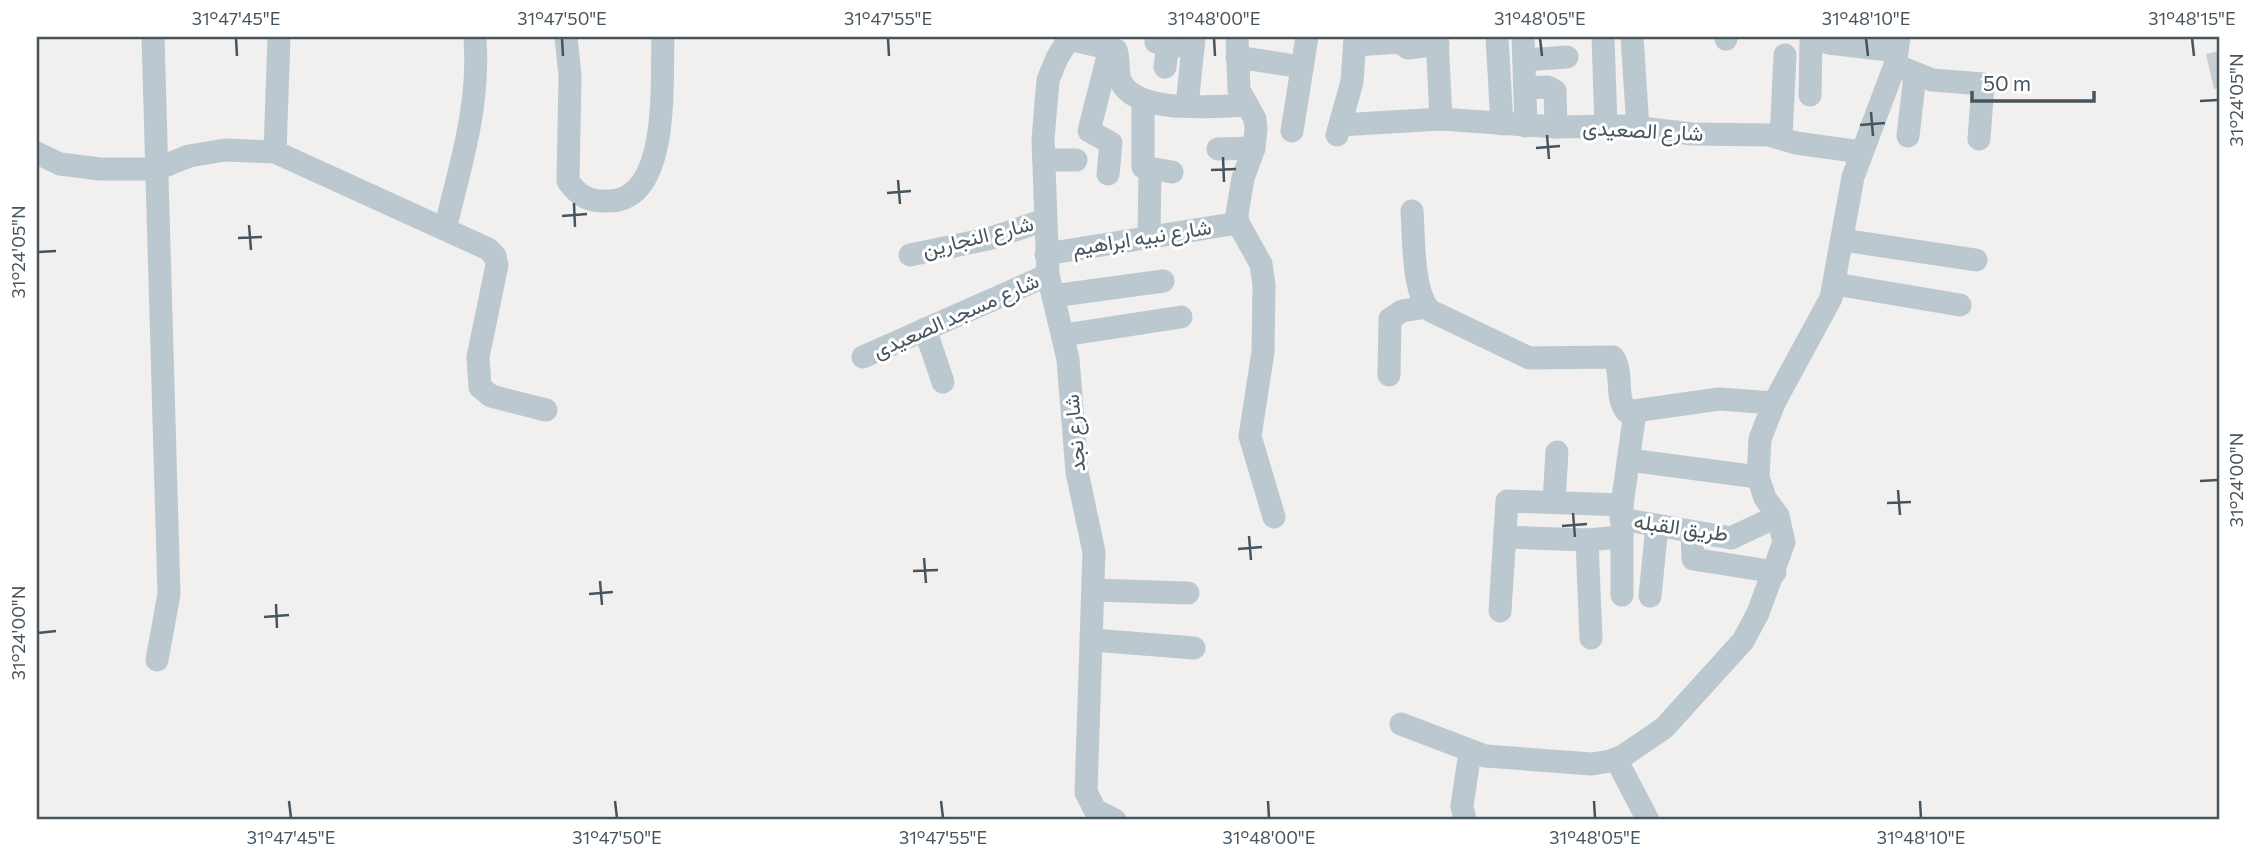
<svg xmlns="http://www.w3.org/2000/svg" width="2256" height="857" viewBox="0 0 2256 857" font-family="Commissioner,Vazirmatn,sans-serif">
<style>
.building{fill:#c9cdd2}
.lines{fill:none;stroke-linecap:round;stroke-linejoin:round}
.minor{stroke:#bcc8cf;stroke-width:23}
.ticks{fill:none;stroke:#46545e;stroke-width:2.5}
.labels{text-anchor:middle;stroke-width:6;stroke-linejoin:round;paint-order:stroke}
.street-label{font-size:21px;fill:#46545e;stroke:#fff}
.neatline{fill:none;stroke:#46545e;stroke-width:2.5}
.ticks-label{font-size:18px;text-anchor:middle;fill:#46545e}
</style>
<rect width="100%" height="100%" fill="#f2efef"/>
<polygon class="building" points="2219,51 2219,88 2214,89 2206,54"/>
<g class="lines">
<g class="minor">
<polyline points="153,37 169,594 157,660"/>
<path d="M566 37 570 76 568 181C579 197 590 202 609 201 671 200 661 80 663 37"/>
<polyline points="1070,37 1057,58 1048,80 1043,139 1048,275 1068,359 1077,472 1094,552 1086,792 1095,810 1115,820"/>
<polyline points="1237,37 1239,90 1255,119 1256,129 1254,148 1243,178 1237,214 1238,223 1261,264 1264,285 1263,352 1250,436 1274,517"/>
<polyline points="1437,37 1441,119"/>
<polyline points="1497,37 1502,124"/>
<polyline points="1523,37 1526,126"/>
<polyline points="1603,37 1606,126"/>
<polyline points="1632,37 1638,128"/>
<polyline points="1726,37 1726,39"/>
<polyline points="1826,37 1829,43 1897,51"/>
<path d="M1069 39 1116 50C1120 61 1116 72 1121 82 1138 115 1215 106 1247 105"/>
<polyline points="1156,42 1193,48"/>
<polyline points="1355,45 1400,42 1408,48 1438,44"/>
<polyline points="1237,57 1302,67"/>
<polyline points="1524,60 1567,57"/>
<polyline points="1895,65 1932,80 1983,84 1979,139"/>
<polyline points="1165,67 1169,37"/>
<polyline points="1526,88 1548,87 1555,91 1556,127"/>
<polyline points="1810,95 1811,37"/>
<polyline points="1143,101 1143,167 1172,172"/>
<polyline points="1187,106 1194,37"/>
<polyline points="1340,125 1441,119 1556,127 1623,126 1692,134 1769,135 1796,143 1861,152"/>
<polyline points="1292,131 1307,37"/>
<polyline points="1337,135 1352,82 1355,37"/>
<polyline points="1908,136 1915,75"/>
<polyline points="1781,138 1785,55"/>
<polyline points="1218,149 1254,148"/>
<polyline points="275,152 279,37"/>
<polyline points="37,153 60,164 100,169 157,169 189,156 225,150 275,152 488,249 495,256 497,265 478,357 480,387 491,396 546,410"/>
<polyline points="1044,160 1076,160"/>
<polyline points="1108,174 1111,143 1089,131 1110,48"/>
<path d="M1412 211C1414 236 1412 295 1431 311L1529 358 1613 357C1624 372 1614 397 1627 412L1719 399 1774 403"/>
<path d="M445 229C461 163 480 105 475 37"/>
<polyline points="1149,236 1150,170"/>
<polyline points="1843,240 1976,260"/>
<polyline points="1046,254 1238,223"/>
<polyline points="910,255 988,239 1045,220"/>
<polyline points="1835,284 1960,305"/>
<polyline points="1053,296 1163,281"/>
<polyline points="925,329 943,382"/>
<polyline points="1064,335 1181,317"/>
<polyline points="863,357 1048,275"/>
<polyline points="1389,375 1390,319 1402,311 1426,307"/>
<polyline points="1629,460 1758,477"/>
<polyline points="1554,501 1557,452"/>
<polyline points="1621,519 1731,538 1778,516"/>
<polyline points="1692,532 1693,559 1775,572"/>
<polyline points="1505,537 1587,540 1621,537"/>
<polyline points="1587,540 1591,638"/>
<polyline points="1093,590 1188,593"/>
<polyline points="1622,595 1622,505 1635,412"/>
<polyline points="1650,596 1657,526"/>
<polyline points="1500,611 1507,501 1622,505"/>
<polyline points="1093,640 1194,648"/>
<polyline points="1401,724 1485,756 1592,764 1610,761 1623,756 1664,728 1743,641 1758,613 1784,542 1778,516 1765,498 1758,477 1760,439 1774,403 1831,298 1853,177 1895,65 1899,37"/>
<polyline points="1616,759 1648,820"/>
<polyline points="1465,820 1462,806 1470,752"/>
</g>
</g>
<path class="ticks" d="M236 38 237 56M562 38 563 56M888 38 889 56M1214 38 1215 56M1540 38 1542 56M1866 38 1868 56M2192 38 2194 56M2200 101 2218 100M1871 112 1873 136M1860 125 1885 123M1547 135 1549 159M1536 148 1560 146M1223 157 1224 182M1211 170 1236 169M898 180 900 204M887 193 911 191M574 203 575 227M562 216 587 214M249 225 251 250M238 238 262 237M38 252 56 251M2200 481 2218 480M1898 490 1900 515M1887 503 1911 502M1573 513 1575 537M1562 526 1587 524M1249 536 1251 560M1238 549 1262 547M924 558 926 583M913 571 938 570M600 581 602 605M589 594 613 592M276 604 277 628M264 617 289 615M38 633 56 631M289 801 291 818M615 801 617 818M941 801 943 818M1268 801 1269 818M1594 801 1595 818M1920 801 1921 818"/>
<g class="labels">
<g class="street-label">
<text transform="translate(1643 131) rotate(3)" y="7">شارع الصعيدى</text>
<text transform="translate(978 237) rotate(-14)" y="7">شارع النجارين</text>
<text transform="translate(1142 238) rotate(-9)" y="7">شارع نبيه ابراهيم</text>
<text transform="translate(956 316) rotate(-24)" y="7">شارع مسجد الصعيدى</text>
<text transform="translate(1075 433) rotate(-95)" y="7">شارع نجد</text>
<text transform="translate(1681 528) rotate(8)" y="7">طريق القبله</text>
</g>
</g>
<rect width="2256" height="857" fill="none" stroke="#ffffff" stroke-width="77"/>
<path d="M1972 91v10h122v-10" fill="none" stroke="#46545e" stroke-width="3.5"/>
<text x="1983" y="91" font-size="21" fill="#46545e" stroke="#ffffff" stroke-width="5" paint-order="stroke">50 m</text>
<rect x="38" y="38" width="2180" height="780" class="neatline"/>
<g class="ticks-label">
<text x="236" y="25">31°47'45"E</text>
<text x="562" y="25">31°47'50"E</text>
<text x="888" y="25">31°47'55"E</text>
<text x="1214" y="25">31°48'00"E</text>
<text x="1540" y="25">31°48'05"E</text>
<text x="1866" y="25">31°48'10"E</text>
<text x="2192" y="25">31°48'15"E</text>
<text transform="translate(2237 100) rotate(-90)" y="6">31°24'05"N</text>
<text transform="translate(19 252) rotate(-90)" y="6">31°24'05"N</text>
<text transform="translate(2237 480) rotate(-90)" y="6">31°24'00"N</text>
<text transform="translate(19 633) rotate(-90)" y="6">31°24'00"N</text>
<text x="291" y="844">31°47'45"E</text>
<text x="617" y="844">31°47'50"E</text>
<text x="943" y="844">31°47'55"E</text>
<text x="1269" y="844">31°48'00"E</text>
<text x="1595" y="844">31°48'05"E</text>
<text x="1921" y="844">31°48'10"E</text>
</g>
</svg>
